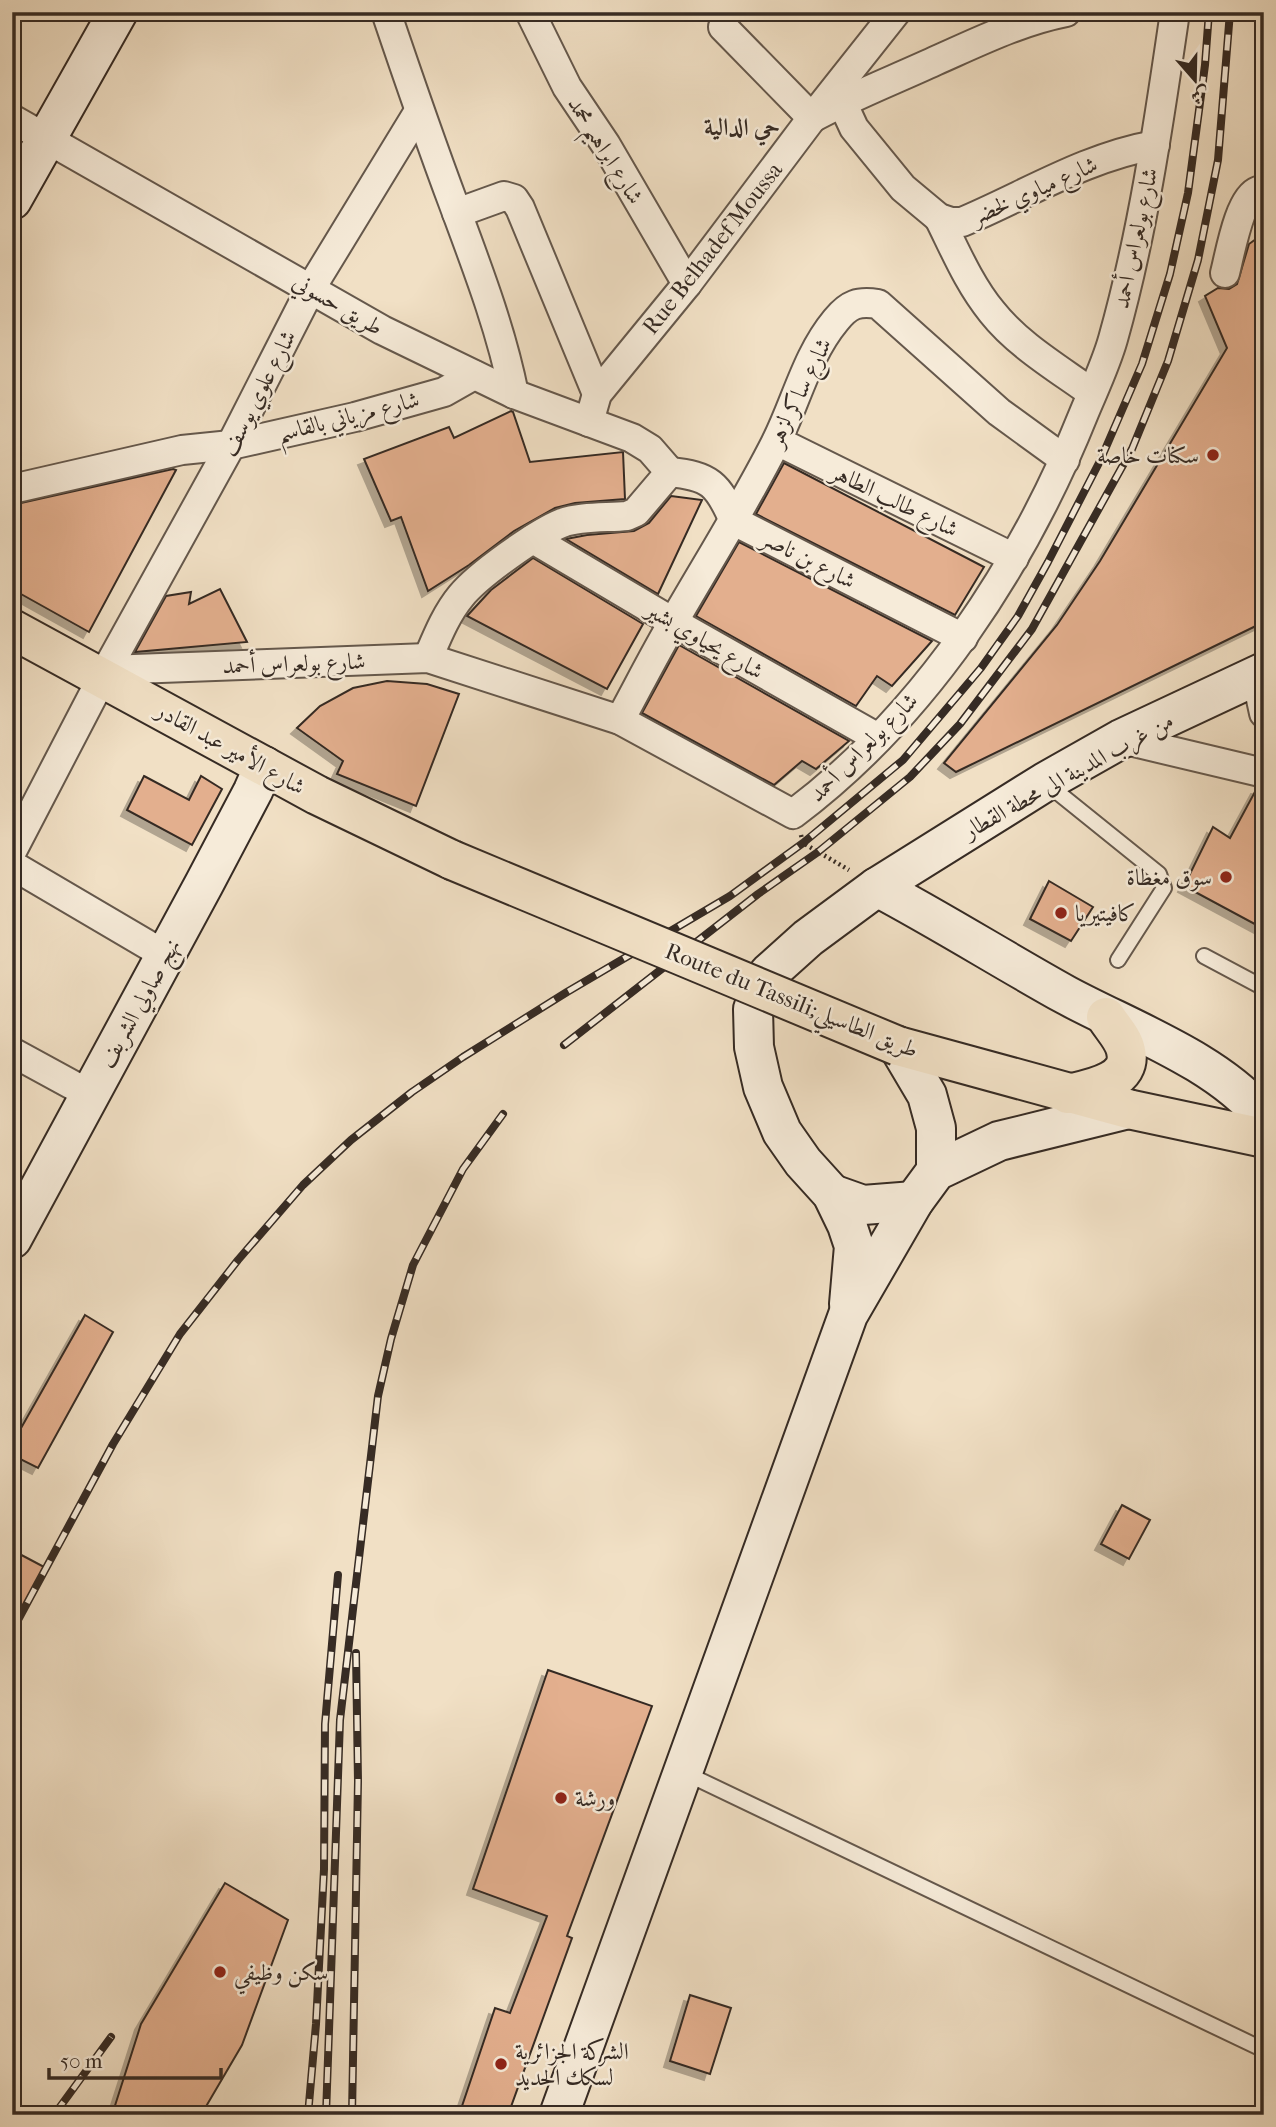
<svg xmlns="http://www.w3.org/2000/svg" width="1276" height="2127" viewBox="0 0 1276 2127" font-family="'IM FELL French Canon',Amiri,serif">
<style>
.building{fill:#e3af8e;stroke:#362b24;stroke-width:2;filter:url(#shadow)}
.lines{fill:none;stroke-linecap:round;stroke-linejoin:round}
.lane-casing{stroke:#65584c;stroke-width:18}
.street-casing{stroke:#65584c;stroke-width:32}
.secondary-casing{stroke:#362b24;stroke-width:42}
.primary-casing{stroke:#362b24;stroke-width:42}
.path{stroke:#362b24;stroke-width:4.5;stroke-dasharray:2 3.5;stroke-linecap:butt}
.lane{stroke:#f6ebd9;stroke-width:14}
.street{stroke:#f6ebd9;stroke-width:28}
.secondary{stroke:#f6ebd9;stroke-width:38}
.primary{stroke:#f1e0c5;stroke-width:38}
.rail-casing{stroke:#362b24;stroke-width:8}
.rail{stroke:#f6ebd9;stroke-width:5;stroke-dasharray:16;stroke-linecap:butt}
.primary-bridge-casing{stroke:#362b24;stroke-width:42;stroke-linecap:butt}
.primary-bridge{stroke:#f1e0c5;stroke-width:38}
.poi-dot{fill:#8f2418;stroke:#f6ebd9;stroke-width:2.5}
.labels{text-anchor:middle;stroke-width:5;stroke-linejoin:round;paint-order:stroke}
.street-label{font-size:23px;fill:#362b24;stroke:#f6ebd9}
.poi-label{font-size:23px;fill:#362b24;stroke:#f6ebd9;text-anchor:start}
.neighbourhood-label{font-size:24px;font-weight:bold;fill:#362b24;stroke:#f6ebd9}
</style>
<defs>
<filter id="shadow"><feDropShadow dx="-6" dy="6" stdDeviation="0" flood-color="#0004"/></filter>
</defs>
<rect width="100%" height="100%" fill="#f1e0c5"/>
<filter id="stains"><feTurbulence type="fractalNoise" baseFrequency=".00286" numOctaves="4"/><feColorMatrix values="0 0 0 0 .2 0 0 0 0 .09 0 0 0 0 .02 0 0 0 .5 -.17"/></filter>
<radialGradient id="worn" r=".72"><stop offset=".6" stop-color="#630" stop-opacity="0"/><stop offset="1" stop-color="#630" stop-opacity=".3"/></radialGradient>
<g class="building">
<polygon points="1256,239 1264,255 1264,622 956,772 944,763 1057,625 1100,561 1227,348 1205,296 1218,288 1229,289 1237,284 1249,244"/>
<polygon points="511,411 513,412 530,462 623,452 625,499 575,503 555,508 514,531 469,565 428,591 401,517 391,521 364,459 449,427 454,438"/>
<polygon points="784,463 984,567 955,615 756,514"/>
<polygon points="173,469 176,470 89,632 12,589 12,505"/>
<polygon points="671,496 702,500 658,594 566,539 587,535 634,531 649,523"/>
<polygon points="739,542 932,641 892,686 877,676 856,706 696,616"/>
<polygon points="533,558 643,624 607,689 467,616 491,590"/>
<polygon points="220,589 247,642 135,652 166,596 191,592 189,604"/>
<polygon points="679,645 849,741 816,769 802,761 774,785 642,713"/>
<polygon points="387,681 427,684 459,694 416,806 337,774 343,761 297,728 320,706 353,688"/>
<polygon points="144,776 189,800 201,776 222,789 192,845 127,810"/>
<polygon points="1257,788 1264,789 1264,929 1184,886 1213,827 1230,838"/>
<polygon points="1049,881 1093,907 1071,941 1030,919"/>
<polygon points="85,1315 113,1332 38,1468 12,1455 12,1444"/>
<polygon points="1122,1505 1150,1520 1129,1559 1101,1544"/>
<polygon points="12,1550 46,1568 12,1630"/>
<polygon points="548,1670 652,1706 567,1936 572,1938 508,2115 459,2115 495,2008 510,2013 547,1916 473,1889"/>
<polygon points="225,1883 288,1920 242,2045 201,2115 112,2115 141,2024"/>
<polygon points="690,1995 731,2008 710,2074 670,2061"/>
</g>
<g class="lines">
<defs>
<g id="lane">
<polyline points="1046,783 1159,874 1164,888 1118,960"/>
<polyline points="1204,956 1264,988"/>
<polyline points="685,1773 1264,2050"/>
</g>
<g id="street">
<path d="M386 12C408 77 430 141 454 205 477 267 501 329 514 394"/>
<polyline points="530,12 567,87 606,145 687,284"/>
<path d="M723 27 812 118C852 96 894 80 935 61 978 42 1020 21 1066 12"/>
<path d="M842 102 854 128 903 188 939 218 951 222H962C1026 195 1086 157 1155 145"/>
<polyline points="12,119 382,330 514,394 632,438 650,449 670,472"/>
<polyline points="457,213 504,196 514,199 520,208 597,394"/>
<path d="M939 218C955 250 969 284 992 312 1018 345 1059 369 1092 393"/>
<path d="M1225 273C1230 254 1239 198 1258 191L1264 198"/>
<polyline points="589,422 597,394 687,284 812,118 896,12"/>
<polyline points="777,441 1014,558"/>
<path d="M670 472C710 476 718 484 734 521L963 638"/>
<polyline points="12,489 182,450 231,445 355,417 444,392 474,375"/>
<polyline points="533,539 673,622 878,738"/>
<path d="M428 658C437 637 446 614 461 596 478 575 537 533 562 523 581 516 607 518 627 516L636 512 670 472"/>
<path d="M107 670 428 658 620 720 793 814C925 715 1023 565 1084 413 1094 389 1106 364 1113 339 1143 233 1159 121 1175 12"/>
<polyline points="1256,676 1264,713"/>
<path d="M620 720C638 687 655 653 674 621 708 562 744 505 775 444 796 403 806 356 836 320 849 304 858 301 878 304L999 412 1065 460"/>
<polyline points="1121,739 1264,773"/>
<polyline points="12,851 102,678 231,445 311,288 419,111"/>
<polyline points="12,865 165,955"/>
<polyline points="12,1052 89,1094"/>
</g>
<g id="secondary">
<polyline points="12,200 118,12"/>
<path d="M877 887C941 921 1003 960 1066 995 1129 1029 1220 1062 1264 1118"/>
<polyline points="898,1046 927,1095 936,1128 936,1171"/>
<polyline points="832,1194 863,1205 914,1201"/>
<polyline points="12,1239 204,884 253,791 264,766"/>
<polyline points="849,1304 854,1246 847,1225 832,1194 803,1162 782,1132 763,1087 754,1047 753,1009 769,973 808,938 877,887 1045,782 1121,739 1264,672"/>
<polyline points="559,2115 848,1315 914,1201 936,1171 999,1141 1128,1109"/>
</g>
<g id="primary">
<polyline points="12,629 317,795 452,860"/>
<polyline points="898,1046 1128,1109 1264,1138"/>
<path d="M1068 1094C1089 1089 1133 1082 1126 1051 1124 1039 1112 1027 1106 1017"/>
</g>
</defs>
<use href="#lane" class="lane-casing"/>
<use href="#street" class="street-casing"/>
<use href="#secondary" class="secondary-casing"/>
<use href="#primary" class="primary-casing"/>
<polyline class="path" points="801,835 803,843 849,870"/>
<use href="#lane" class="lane"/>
<use href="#street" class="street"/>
<use href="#secondary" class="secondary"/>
<use href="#primary" class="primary"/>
<defs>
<g id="rail">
<polyline points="564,1045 758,894 818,852 910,777 960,724 1032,629 1132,449 1168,361 1198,260 1218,160 1230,12"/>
<polyline points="12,1631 113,1444 180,1334 238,1260 303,1185 351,1140 412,1092 463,1057 567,992 730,896 803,843 903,760 981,668 1018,616 1048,562 1100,461 1142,364 1170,274 1188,193 1205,65 1209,12"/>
<polyline points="54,2115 111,2037"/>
<polyline points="308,2115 316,2024 324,1869 325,1724 338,1575"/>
<polyline points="326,2115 340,1720 378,1396 391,1339 413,1265 463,1169 503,1114"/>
<polyline points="352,2115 358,1781 356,1653"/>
</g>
</defs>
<use href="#rail" class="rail-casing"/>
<use href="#rail" class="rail"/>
<defs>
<polyline id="primary-bridge" points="452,860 898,1046"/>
</defs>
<use href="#primary-bridge" class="primary-bridge-casing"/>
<use href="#primary-bridge" class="primary-bridge"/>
</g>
<g class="poi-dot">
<circle cx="1213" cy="455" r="7"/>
<circle cx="1226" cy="877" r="7"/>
<circle cx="1061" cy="913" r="7"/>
<circle cx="561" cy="1798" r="7"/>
<circle cx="220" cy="1972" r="7"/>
<circle cx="501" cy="2064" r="7"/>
</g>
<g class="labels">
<g class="street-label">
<text transform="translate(606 150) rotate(58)" y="8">شارع ابراهيم محمد</text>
<text transform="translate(1034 190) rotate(-24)" y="8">شارع مياوي لخضر</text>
<text transform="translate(1135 238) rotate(-78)" y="8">شارع بولعراس أحمد</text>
<text transform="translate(712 248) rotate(-52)" y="8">Rue Belhadef Moussa</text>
<text transform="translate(338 304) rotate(30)" y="8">طريق حسوني</text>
<text transform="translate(799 392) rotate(-64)" y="8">شارع ساكر لزهر</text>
<text transform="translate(258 393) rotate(-63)" y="8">شارع علوي يوسف</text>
<text transform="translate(348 416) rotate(-14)" y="8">شارع مزياني بالقاسم</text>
<text transform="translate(895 500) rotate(26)" y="8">شارع طالب الطاهر</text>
<text transform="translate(809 559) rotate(27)" y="8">شارع بن ناصر</text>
<text transform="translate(705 640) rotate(30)" y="8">شارع يحياوي بشير</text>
<text transform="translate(294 663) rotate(-2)" y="8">شارع بولعراس أحمد</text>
<text transform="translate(863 747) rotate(-45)" y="8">شارع بولعراس أحمد</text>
<text transform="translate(231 748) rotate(29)" y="8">شارع الأمير عبد القادر</text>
<text transform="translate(1068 775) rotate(-29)" y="8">من غرب المدينة الى محطة القطار</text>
<text transform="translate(792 1000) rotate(22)" y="8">Route du Tassili;طريق الطاسيلي</text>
<text transform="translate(139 1003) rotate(-61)" y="8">نهج صاولي الشربف</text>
</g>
<g class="poi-label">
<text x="1199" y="463" text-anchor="end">سكنات خاصة</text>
<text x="1212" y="885" text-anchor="end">سوق مغطاة</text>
<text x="1075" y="921">كافيتيريا</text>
<text x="575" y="1806">ورشة</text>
<text x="234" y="1980">سكن وظيفي</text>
<text x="515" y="2059">الشركة الجزائرية<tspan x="515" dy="26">لسكك الحديد</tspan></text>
</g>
<g class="neighbourhood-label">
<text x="742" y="135">حي الدالية</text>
</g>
</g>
<rect width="1276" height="2127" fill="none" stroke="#f1e0c5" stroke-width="42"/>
<rect x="14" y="14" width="1248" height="2099" fill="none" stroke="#362b24" stroke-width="3.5"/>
<rect x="21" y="21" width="1234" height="2085" fill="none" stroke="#362b24" stroke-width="2"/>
<g transform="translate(1195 80) rotate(160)" stroke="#f6ebd9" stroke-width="5" paint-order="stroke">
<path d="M0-5L12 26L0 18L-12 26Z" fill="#362b24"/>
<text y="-10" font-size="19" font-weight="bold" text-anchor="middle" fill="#362b24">ش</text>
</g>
<path d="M49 2068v10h172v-10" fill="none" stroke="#362b24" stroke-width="3.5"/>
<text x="60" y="2068" font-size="21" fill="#362b24" stroke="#f6ebd9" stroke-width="5" paint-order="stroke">50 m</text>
<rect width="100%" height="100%" filter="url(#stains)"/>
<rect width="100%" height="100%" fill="url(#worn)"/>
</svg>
